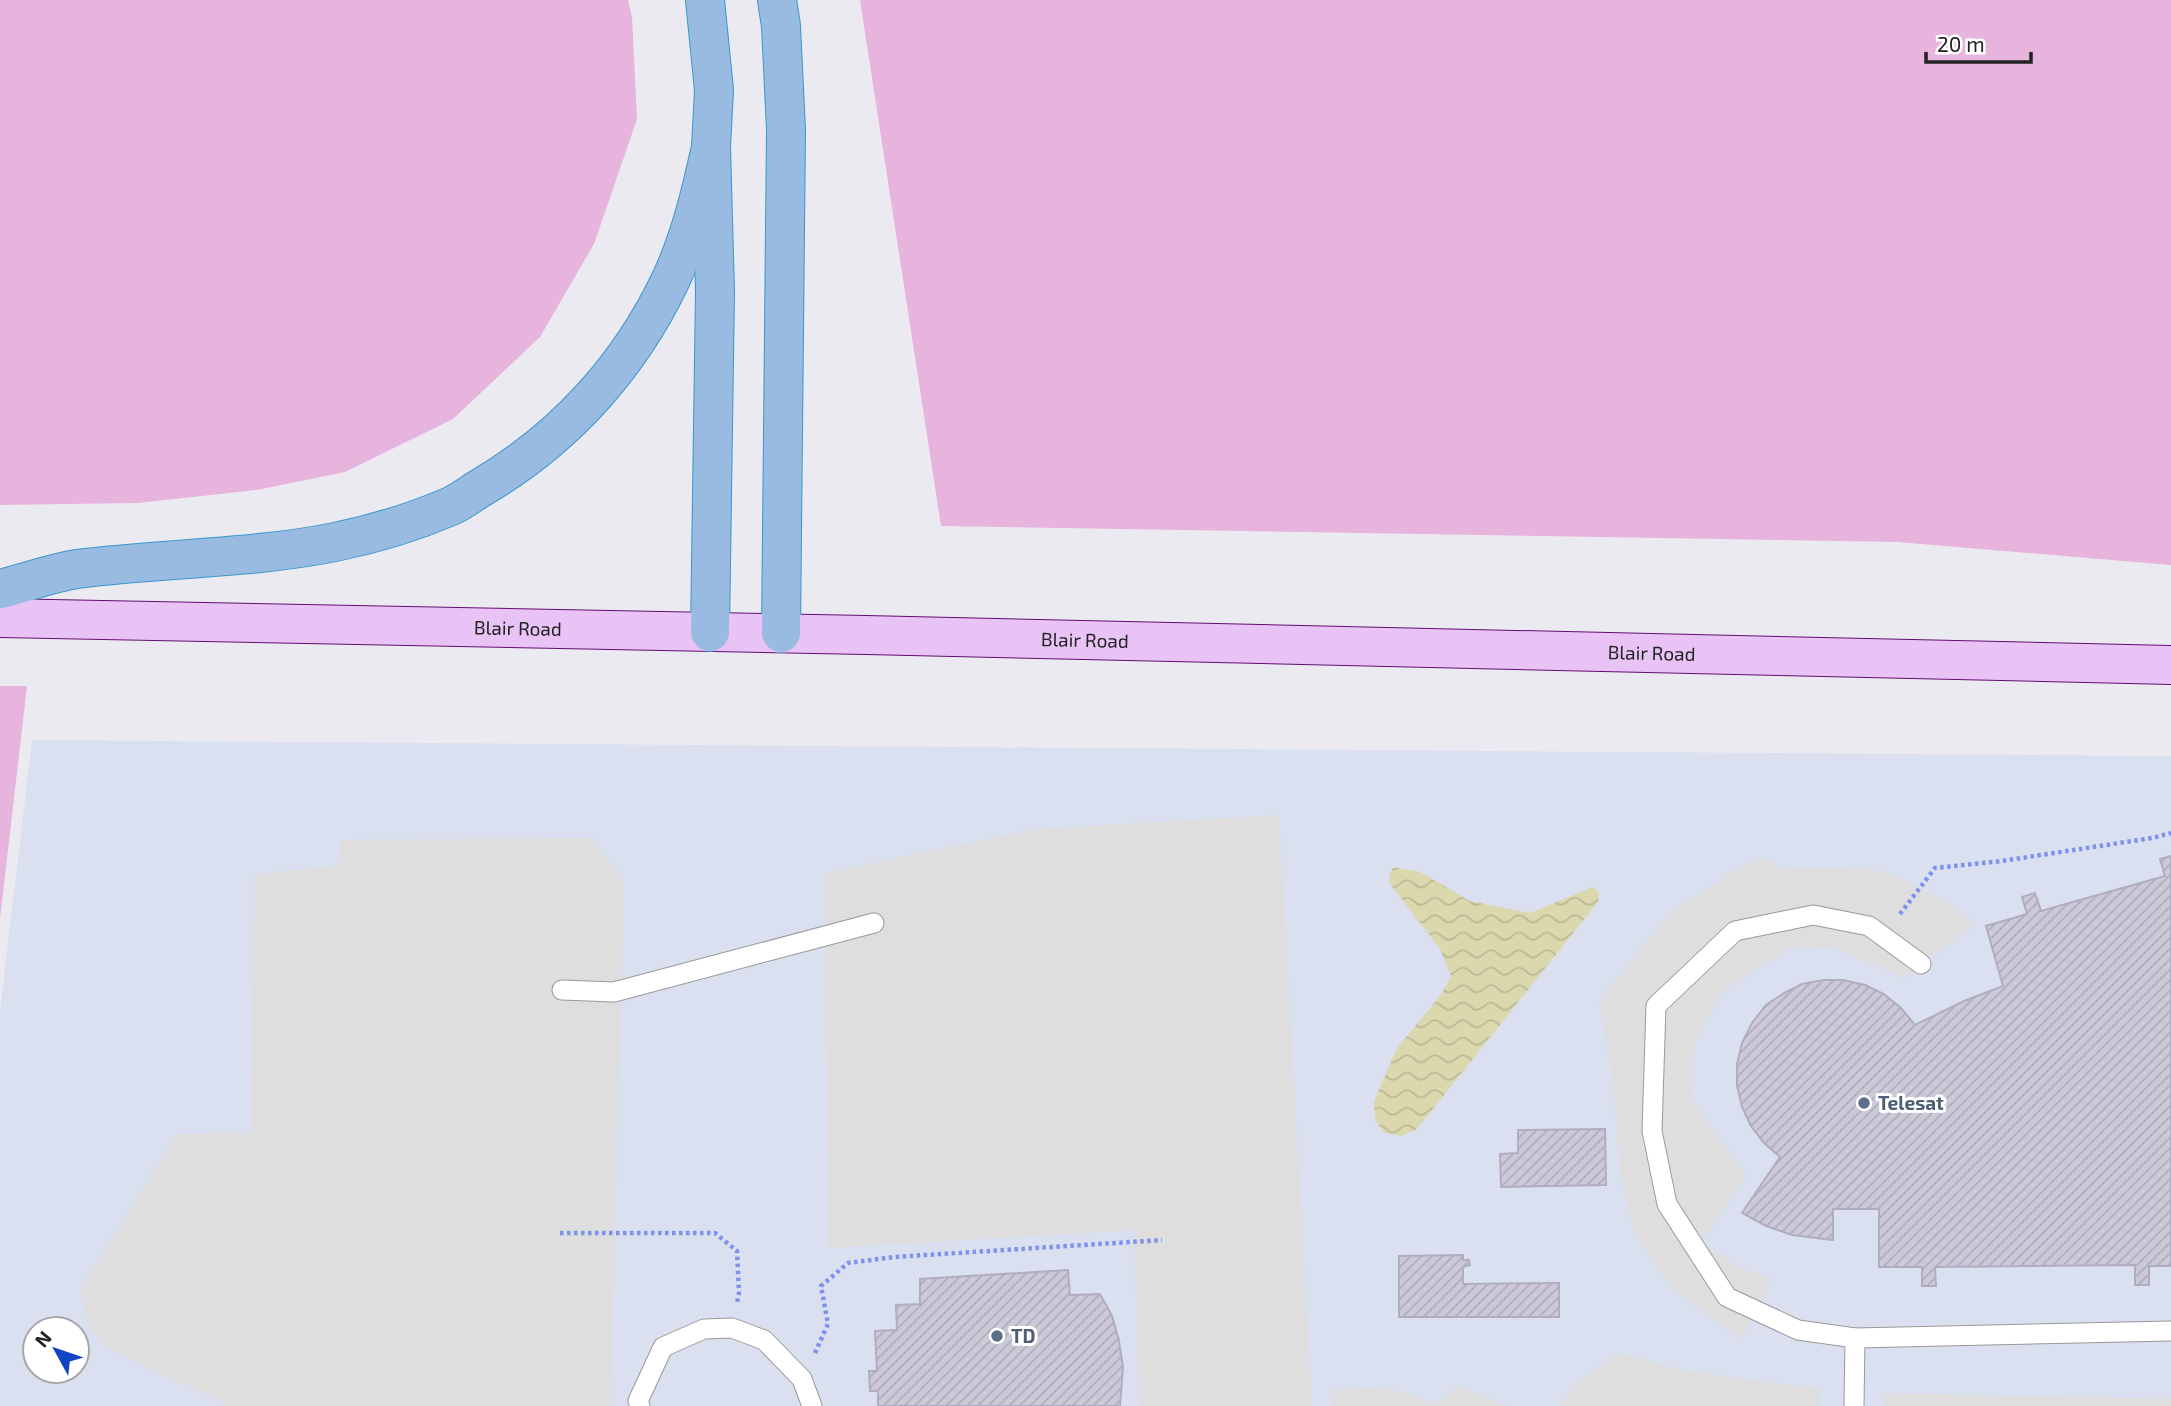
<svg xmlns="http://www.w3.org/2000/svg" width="2171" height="1406" viewBox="0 0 2171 1406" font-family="'Exo 2',sans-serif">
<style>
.commercial{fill:#dbe0f0;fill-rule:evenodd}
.grass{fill:#e6b4dc}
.parking{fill:#dedede}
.water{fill:url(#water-waves)}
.building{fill:url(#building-hatch);stroke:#b0adc2;stroke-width:2}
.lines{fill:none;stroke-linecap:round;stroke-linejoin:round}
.service-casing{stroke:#999;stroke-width:21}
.secondary-casing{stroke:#610e73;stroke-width:40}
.motorway-casing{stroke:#3897ce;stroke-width:40}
.path{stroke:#7d92ef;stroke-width:4.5;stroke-dasharray:3.5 3.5;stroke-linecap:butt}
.service{stroke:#fff;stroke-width:19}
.secondary{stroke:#e9c3f5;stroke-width:38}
.motorway{stroke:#99bbe1;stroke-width:38}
.service-dot{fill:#5c6f8a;stroke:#fff;stroke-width:2.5}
.labels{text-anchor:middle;stroke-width:6;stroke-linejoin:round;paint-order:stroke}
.street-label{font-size:19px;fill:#222;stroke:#fff}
.service-label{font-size:19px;font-weight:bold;fill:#4e5e75;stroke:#fff;text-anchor:start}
</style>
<defs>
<pattern id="water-waves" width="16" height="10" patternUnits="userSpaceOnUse" patternTransform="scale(1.75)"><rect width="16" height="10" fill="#dbd8ae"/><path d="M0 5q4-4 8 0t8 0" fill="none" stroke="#bcb995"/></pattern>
<pattern id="building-hatch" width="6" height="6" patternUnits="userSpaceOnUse" patternTransform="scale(1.75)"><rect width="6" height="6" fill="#cccad8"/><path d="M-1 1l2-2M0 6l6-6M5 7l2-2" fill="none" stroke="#afadb9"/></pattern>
</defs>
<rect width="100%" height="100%" fill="#eceaf1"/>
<path class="commercial" d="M32 740 2171 756V1406H0V1010ZM35 1329H77V1371H35Z"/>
<g class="grass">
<polygon points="0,0 628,0 632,17 637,119 594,244 540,337 453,419 345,472 257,490 138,503 0,505"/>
<polygon points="860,0 2171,0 2171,565 1897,542 941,526"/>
<polygon points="0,686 27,686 0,919"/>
</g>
<g class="parking">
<polygon points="1279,815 1312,1406 1139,1406 1134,1230 829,1248 825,873 1037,829"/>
<polygon points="591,838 624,881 610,1406 229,1406 106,1346 87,1325 81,1288 178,1134 251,1133 255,874 338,866 341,840"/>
<polygon points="1768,858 1780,869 1863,867 1899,877 1951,905 1975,924 1904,978 1838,949 1793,946 1721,992 1694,1044 1693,1101 1746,1176 1701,1242 1737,1266 1771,1280 1742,1339 1674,1291 1634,1232 1620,1170 1613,1079 1599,1002 1669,914 1747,863"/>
<polygon points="1617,1353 1686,1371 1819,1389 1819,1406 1561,1406 1572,1387"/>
<polygon points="1457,1386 1508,1406 1331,1406 1330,1390 1386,1387 1437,1404"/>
<polygon points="1885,1393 2171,1399 2171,1406 1885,1406"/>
</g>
<polygon class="water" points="1393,867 1420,872 1470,901 1530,913 1593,887 1599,893 1598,902 1417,1129 1401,1136 1384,1133 1375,1120 1374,1101 1397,1048 1440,996 1451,976 1440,949 1390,884 1389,876"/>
<g class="building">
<polygon points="2171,856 2171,1266 2149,1266 2149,1285 2135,1285 2135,1265 1935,1267 1936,1286 1922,1286 1922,1267 1879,1267 1879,1209 1833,1209 1833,1240 1792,1235 1766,1226 1742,1213 1780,1157 1764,1143 1751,1126 1742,1107 1737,1086 1737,1064 1742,1043 1752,1023 1766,1005 1784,993 1802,984 1823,980 1843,980 1865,985 1884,994 1901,1008 1915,1025 1964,1001 2003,986 1986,926 2027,914 2022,897 2035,893 2041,911 2165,876 2160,859"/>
<polygon points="1605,1129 1606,1185 1501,1187 1500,1154 1518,1153 1518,1130"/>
<polygon points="1463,1255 1463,1260 1469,1260 1470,1265 1463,1267 1463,1284 1559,1283 1559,1317 1399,1317 1399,1256"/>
<polygon points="1068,1270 1070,1295 1100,1294 1112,1316 1119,1341 1123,1367 1120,1406 878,1406 878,1391 870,1391 869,1371 877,1371 875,1331 897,1330 896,1305 920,1304 920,1279"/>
</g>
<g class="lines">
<defs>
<g id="service">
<polyline points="1921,964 1869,926 1813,915 1735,931 1656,1006 1652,1131 1667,1204 1727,1297 1798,1330 1855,1338 2171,1331"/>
<polyline points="562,990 614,992 874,923"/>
<polyline points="640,1406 638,1401 663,1347 704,1329 732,1328 764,1340 802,1379 812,1406"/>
<polyline points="1854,1406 1855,1338"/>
</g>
<g id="secondary">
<path id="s1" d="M0 618 866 635 2171 665"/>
</g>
<g id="motorway">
<polyline points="705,0 714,90 711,147 715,291 710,632"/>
<polyline points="777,0 781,26 786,130 781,633"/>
<path d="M0 589C25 583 51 573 77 569 162 558 250 559 335 542 374 534 414 522 451 506 462 501 472 493 482 487 565 438 630 366 671 279 691 236 701 192 711 147"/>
</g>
</defs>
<use href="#service" class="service-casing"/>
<use href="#secondary" class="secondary-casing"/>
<use href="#motorway" class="motorway-casing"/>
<g class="path">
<polyline points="1900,914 1935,868 2002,861 2152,838 2171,833"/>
<polyline points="560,1233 715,1233 737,1251 739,1293 737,1303"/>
<polyline points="815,1353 828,1324 821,1286 848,1263 894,1257 1162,1240"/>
</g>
<use href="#service" class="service"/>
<use href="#secondary" class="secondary"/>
<use href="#motorway" class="motorway"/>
</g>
<g class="service-dot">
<circle cx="1864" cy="1103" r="7"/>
<circle cx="997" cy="1336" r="7"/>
</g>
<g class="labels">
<g class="street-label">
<text dy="7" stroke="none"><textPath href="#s1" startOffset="518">Blair Road</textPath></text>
<text dy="7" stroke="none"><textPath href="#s1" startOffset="1085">Blair Road</textPath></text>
<text dy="7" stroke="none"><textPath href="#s1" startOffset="1652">Blair Road</textPath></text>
</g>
<g class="service-label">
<text x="1878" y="1110">Telesat</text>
<text x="1011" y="1343">TD</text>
</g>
</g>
<g transform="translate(56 1350) rotate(310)"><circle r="33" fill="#ffffff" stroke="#a7a7a7" stroke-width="2"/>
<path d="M0-5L12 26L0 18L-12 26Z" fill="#1145c3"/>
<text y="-10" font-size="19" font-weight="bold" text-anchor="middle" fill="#222222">N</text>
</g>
<path d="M1926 52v10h105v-10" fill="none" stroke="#222222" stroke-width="3.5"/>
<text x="1937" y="52" font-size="21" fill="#222222" stroke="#ffffff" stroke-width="5" paint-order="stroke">20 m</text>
</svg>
